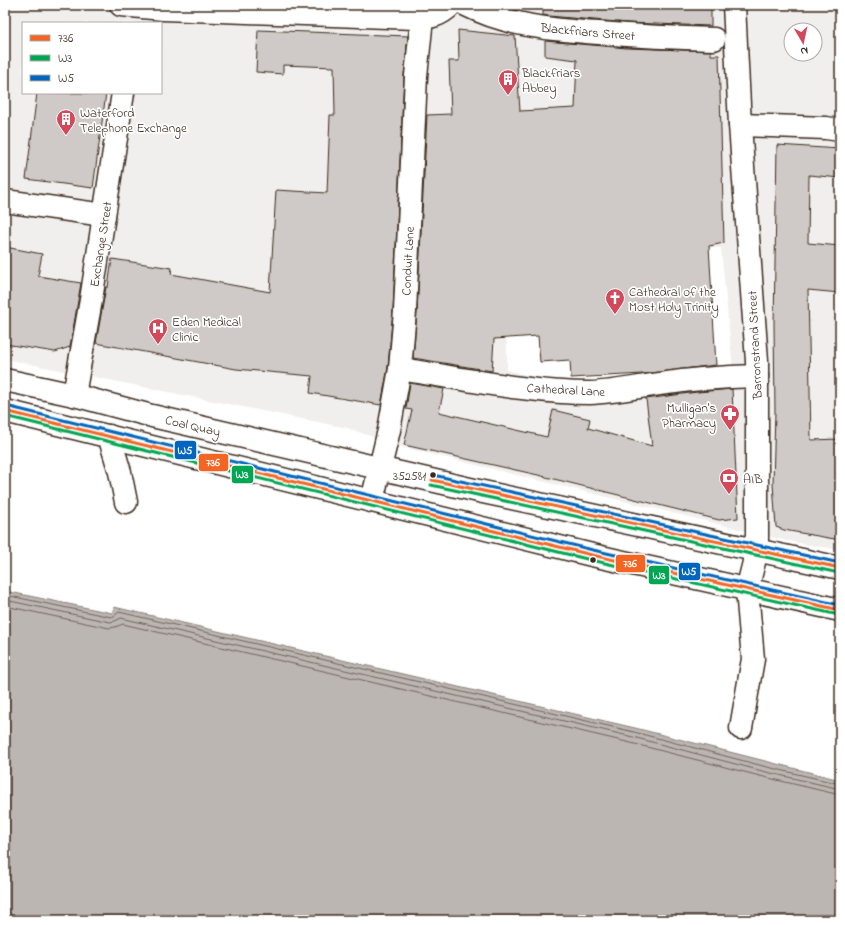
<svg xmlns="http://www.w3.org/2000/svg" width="845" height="925" viewBox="0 0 845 925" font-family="'Indie Flower',sans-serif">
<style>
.built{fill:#f1efee;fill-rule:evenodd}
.water{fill:#bcb6b3;stroke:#887e77}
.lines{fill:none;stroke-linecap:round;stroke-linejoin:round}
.shore{stroke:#6f625a;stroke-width:1}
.building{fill:#cfcac7;stroke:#3b2a1e}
.minor-casing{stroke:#3b2a1e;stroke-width:25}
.major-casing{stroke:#3b2a1e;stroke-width:25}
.minor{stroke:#fff;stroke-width:22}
.major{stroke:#fff;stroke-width:22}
.bus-1-casing{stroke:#fff;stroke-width:6}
.bus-2-casing{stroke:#fff;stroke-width:6}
.bus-3-casing{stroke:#fff;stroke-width:6}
.bus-1{stroke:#f26522;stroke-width:3}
.bus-2{stroke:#00a651;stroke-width:3}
.bus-3{stroke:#0065bd;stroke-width:3}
.bus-dot{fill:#3b2a1e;stroke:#fff;stroke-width:1.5}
.labels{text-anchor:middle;stroke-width:3.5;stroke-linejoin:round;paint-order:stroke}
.bus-label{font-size:12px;fill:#3b2a1e;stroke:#fff;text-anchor:end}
.street-label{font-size:13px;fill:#3b2a1e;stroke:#fff}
.poi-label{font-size:13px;fill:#3b2a1e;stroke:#fff;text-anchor:start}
.line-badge{stroke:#fff;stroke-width:1.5}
.badge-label{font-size:11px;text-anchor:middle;font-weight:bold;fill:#fff}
</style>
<rect width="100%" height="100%" fill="#fff"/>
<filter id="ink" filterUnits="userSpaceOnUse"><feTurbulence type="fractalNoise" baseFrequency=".025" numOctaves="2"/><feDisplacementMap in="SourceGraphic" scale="8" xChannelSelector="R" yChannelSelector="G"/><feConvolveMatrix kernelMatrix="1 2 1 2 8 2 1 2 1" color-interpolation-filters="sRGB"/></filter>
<g filter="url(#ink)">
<path class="built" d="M5 5H840V550L787 541 402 447 347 428 5 359ZM23 23H161V93H23ZM791 30H815V54H791ZM676 248H721L733 370 568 386 507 370 506 272Z"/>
<polygon class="water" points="5,591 112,613 114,607 635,728 840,780 840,920 5,920"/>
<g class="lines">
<g class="shore">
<polyline points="5,595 111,617 114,616 119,612 634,732 763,766 840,784"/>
<polyline points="5,600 110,622 115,621 121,618 633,737 762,771 840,789"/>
<polyline points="5,606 109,628 115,627 123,624 631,743 760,776 840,795"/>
</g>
</g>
<g class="building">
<polygon points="543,5 711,5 711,26 628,23 549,16 543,15"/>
<polygon points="258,30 408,36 404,75 393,310 388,367 381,405 310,393 312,376 236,369 96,343 106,287 108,287 112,259 172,268 171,274 270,292 276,190 327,193 330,115 335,115 334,67 283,65 283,74 256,72"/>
<polygon points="458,30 515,36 520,111 575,108 577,60 545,56 545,41 627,48 711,51 711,55 719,55 724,243 709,246 716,365 643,374 571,378 570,360 540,362 538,336 494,339 492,371 413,358 417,312 427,115 451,114 449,61 459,61"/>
<polygon points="37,93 106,93 93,188 26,179"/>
<polygon points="777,145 840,149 840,178 809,175 808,243 840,246 840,293 808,290 811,440 840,439 840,540 784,530 776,527 773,484 775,412 774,324"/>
<polygon points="5,247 42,254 38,276 81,283 70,347 55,352 5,344"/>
<polygon points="410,383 444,389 439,412 547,437 553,410 590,419 588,428 652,446 646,399 697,392 732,389 738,518 719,520 538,475 404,445 412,410 406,409"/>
</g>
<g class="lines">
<defs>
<g id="minor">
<path d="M121 5 163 9 416 18C430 18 440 16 451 5"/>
<path d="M466 5C508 26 553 30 599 33 637 36 676 38 714 39"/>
<polyline points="734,5 740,125 757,361 757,550"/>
<polyline points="740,125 826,128 840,130"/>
<polyline points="5,201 104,215"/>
<path d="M400 369C461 378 529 393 590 393 619 392 646 385 675 382 702 378 729 377 757 376"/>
<polyline points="74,395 91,300 123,93"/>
<polyline points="109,436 120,472 126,502"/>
<polyline points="372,501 389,430 400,369 405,311 416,76 422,18"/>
<polyline points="741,728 753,659 747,590"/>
</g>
<g id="major">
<polyline points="5,380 74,395 152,416 483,492 840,568"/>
<polyline points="5,411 592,555 840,610"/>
<polyline points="747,590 757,550"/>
</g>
</defs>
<use href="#minor" class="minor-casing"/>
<use href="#major" class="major-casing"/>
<use href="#minor" class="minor"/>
<use href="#major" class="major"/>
<defs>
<g id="bus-1">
<polyline points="5,411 592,555 840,610"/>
<polyline points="432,480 840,568"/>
</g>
<g id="bus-2">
<polyline points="5,416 591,560 839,615"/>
<polyline points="431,485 839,573"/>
</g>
<g id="bus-3">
<polyline points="6,406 593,550 840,605"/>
<polyline points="433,475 840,563"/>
</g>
</defs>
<use href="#bus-1" class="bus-1-casing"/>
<use href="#bus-2" class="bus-2-casing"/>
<use href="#bus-3" class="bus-3-casing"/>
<use href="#bus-1" class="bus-1"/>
<use href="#bus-2" class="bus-2"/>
<use href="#bus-3" class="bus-3"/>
</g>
</g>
<defs>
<symbol id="building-pin" viewBox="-11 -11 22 30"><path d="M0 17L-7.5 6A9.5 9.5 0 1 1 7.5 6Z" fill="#d1495b" stroke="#fff"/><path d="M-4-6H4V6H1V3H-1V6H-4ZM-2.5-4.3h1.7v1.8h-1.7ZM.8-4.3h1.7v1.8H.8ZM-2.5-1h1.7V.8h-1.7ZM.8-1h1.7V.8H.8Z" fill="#fff"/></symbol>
<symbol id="church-pin" viewBox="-11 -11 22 30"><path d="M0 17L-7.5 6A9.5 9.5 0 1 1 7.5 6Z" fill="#d1495b" stroke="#fff"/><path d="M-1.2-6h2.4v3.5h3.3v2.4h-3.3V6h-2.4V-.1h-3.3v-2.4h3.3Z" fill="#fff"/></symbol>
<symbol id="hospital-pin" viewBox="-11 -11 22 30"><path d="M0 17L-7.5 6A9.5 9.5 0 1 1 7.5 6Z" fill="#d1495b" stroke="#fff"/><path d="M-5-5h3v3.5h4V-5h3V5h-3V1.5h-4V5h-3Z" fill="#fff"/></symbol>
<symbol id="pharmacy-pin" viewBox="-11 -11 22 30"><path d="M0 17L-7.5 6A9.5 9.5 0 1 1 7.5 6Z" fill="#d1495b" stroke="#fff"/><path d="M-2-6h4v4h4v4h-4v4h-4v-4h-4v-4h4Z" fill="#fff"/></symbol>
<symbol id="bank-pin" viewBox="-11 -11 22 30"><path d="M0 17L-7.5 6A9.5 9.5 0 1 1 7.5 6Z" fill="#d1495b" stroke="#fff"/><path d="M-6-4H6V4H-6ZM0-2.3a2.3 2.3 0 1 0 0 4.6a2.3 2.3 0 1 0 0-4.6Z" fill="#fff"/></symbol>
</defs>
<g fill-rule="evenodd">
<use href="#building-pin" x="497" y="68" width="22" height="30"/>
<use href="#building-pin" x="55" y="108" width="22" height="30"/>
<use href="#church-pin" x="604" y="287" width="22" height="30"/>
<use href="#hospital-pin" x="147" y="317" width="22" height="30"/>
<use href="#pharmacy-pin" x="719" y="403" width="22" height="30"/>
<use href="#bank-pin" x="718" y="467" width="22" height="30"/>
</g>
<g class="bus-dot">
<circle cx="433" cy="475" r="3.5"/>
<circle cx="593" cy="560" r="3.5"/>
</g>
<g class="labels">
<g class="bus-label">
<text x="426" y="480">352581</text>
</g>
<g class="street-label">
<text transform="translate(588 31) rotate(5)" y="5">Blackfriars Street</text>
<text transform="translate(100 244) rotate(-81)" y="5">Exchange Street</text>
<text transform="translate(407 261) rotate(-87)" y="5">Conduit Lane</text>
<text transform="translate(754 345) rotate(-93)" y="5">Barronstrand Street</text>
<text transform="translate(566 389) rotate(3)" y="5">Cathedral Lane</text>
<text transform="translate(193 425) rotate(13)" y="5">Coal Quay</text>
</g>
<g class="poi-label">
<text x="522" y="77">Blackfriars<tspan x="522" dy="15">Abbey</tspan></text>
<text x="80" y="117">Waterford<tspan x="80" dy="15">Telephone Exchange</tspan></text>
<text x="629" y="296">Cathedral of the<tspan x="629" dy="15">Most Holy Trinity</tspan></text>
<text x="172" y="326">Eden Medical<tspan x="172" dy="15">Clinic</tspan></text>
<text x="716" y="412" text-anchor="end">Mulligan's<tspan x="716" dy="15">Pharmacy</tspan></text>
<text x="743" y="483">AIB</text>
</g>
</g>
<g class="line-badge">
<rect x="174" y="440" width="23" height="20" rx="4" fill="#0065bd"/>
<rect x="198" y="453" width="31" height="19" rx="4" fill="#f26522"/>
<rect x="231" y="465" width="23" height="19" rx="4" fill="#00a651"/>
<rect x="615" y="554" width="31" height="19" rx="4" fill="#f26522"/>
<rect x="678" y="562" width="23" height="19" rx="4" fill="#0065bd"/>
<rect x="648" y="565" width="22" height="20" rx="4" fill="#00a651"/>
</g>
<g class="badge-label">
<text x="185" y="454">W5</text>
<text x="213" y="466">736</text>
<text x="242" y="478">W3</text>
<text x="630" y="567">736</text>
<text x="689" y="575">W5</text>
<text x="659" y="579">W3</text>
</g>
<rect width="845" height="925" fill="none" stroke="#fff" stroke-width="20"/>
<rect x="10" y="10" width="825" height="905" fill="none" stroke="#3b2a1e" stroke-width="1.5" filter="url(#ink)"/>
<rect x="22" y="22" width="140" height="72" fill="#ffffff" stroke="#b1aaa5"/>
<rect x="30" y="35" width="20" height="6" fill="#f26522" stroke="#b1aaa5"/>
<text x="58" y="42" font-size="12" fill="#3b2a1e">736</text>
<rect x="30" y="55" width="20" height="6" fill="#00a651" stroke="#b1aaa5"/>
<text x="58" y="62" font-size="12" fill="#3b2a1e">W3</text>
<rect x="30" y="75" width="20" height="6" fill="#0065bd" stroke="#b1aaa5"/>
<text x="58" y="82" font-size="12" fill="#3b2a1e">W5</text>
<g transform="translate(803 42) rotate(171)"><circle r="19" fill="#ffffff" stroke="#b1aaa5"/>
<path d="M0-3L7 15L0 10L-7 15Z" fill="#d1495b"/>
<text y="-6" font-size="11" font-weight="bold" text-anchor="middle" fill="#3b2a1e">N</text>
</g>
</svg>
